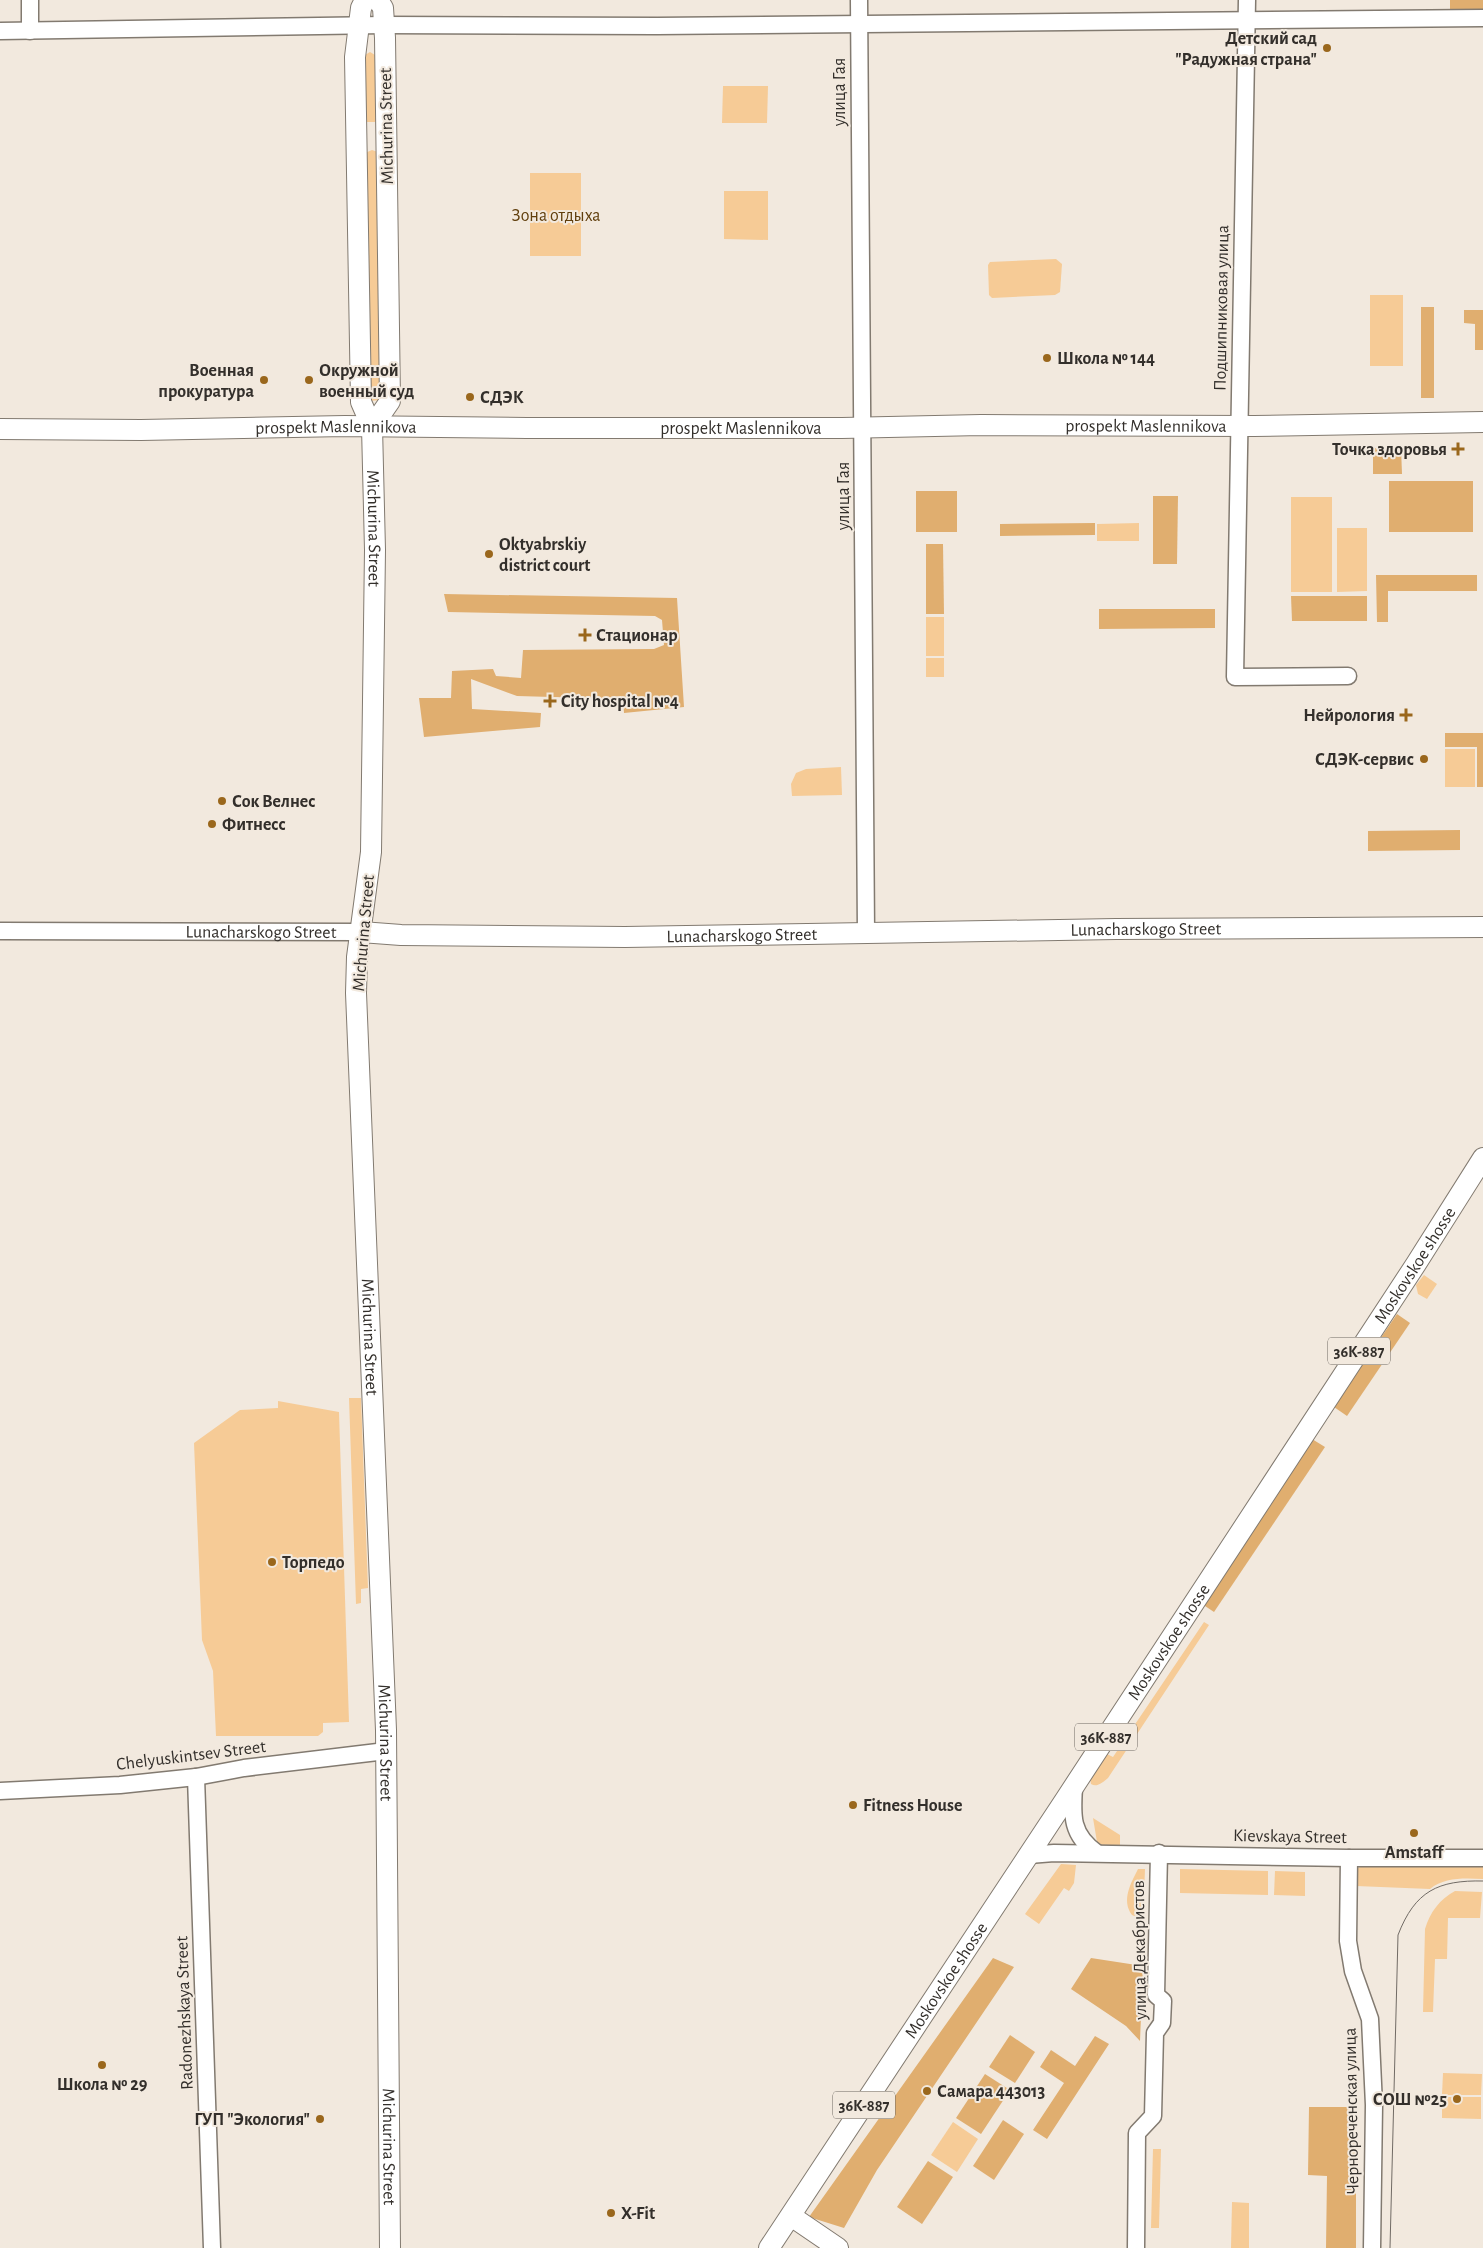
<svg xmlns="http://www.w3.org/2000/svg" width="1483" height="2248" viewBox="0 0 1483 2248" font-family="'Alegreya Sans',sans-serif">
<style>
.green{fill:#f6cb96}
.forest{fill:#e0ae6f}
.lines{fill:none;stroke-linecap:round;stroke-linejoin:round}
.minor-casing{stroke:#827a70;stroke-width:19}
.major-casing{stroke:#827a70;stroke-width:22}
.minor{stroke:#fff;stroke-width:16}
.major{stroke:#fff;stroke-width:20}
.tram{stroke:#716b65;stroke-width:1}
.poi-dot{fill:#9a671c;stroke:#f2e9de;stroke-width:2}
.labels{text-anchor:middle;stroke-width:4;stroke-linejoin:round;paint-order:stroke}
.shield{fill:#f2e9de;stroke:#6c6761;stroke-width:1}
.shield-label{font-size:16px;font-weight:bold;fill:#332f2b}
.poi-label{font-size:18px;font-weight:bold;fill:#332f2b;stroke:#f2e9de;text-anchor:start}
.street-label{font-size:18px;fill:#332f2b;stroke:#f2e9de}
.park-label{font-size:18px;fill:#603e0c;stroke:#f2e9de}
</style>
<rect width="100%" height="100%" fill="#f2e9de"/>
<g class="green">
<polygon points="370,52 375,55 379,116 375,122 365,122 361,64 365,55"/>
<polygon points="723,86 768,86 767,123 722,123"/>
<polygon points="372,150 378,152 383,400 368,401 365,153"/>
<rect x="530" y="173" width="51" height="83"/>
<polygon points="724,191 768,191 768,240 724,239"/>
<polygon points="1056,259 1062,264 1060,292 1055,295 992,298 989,295 988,265 990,262"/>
<rect x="1370" y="295" width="33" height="71"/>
<rect x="1291" y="497" width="41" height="95"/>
<polygon points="1139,523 1139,541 1097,541 1097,524"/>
<polygon points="1337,528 1367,528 1367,591 1337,592"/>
<rect x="926" y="617" width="18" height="39"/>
<rect x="926" y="658" width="18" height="19"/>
<rect x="1445" y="749" width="30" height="38"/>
<polygon points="841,767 842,795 792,796 791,784 796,773 806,769"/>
<polygon points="1424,1275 1437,1284 1427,1299 1418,1294 1416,1285"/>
<polygon points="349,1398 361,1398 368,1588 361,1589 361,1603 356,1604"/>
<polygon points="278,1401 339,1412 349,1722 323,1723 323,1732 318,1736 216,1736 213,1671 202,1640 194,1443 240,1410 278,1408"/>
<path d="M1204 1622 1209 1625 1108 1778C1103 1782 1097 1788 1091 1784L1090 1778 1107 1754 1113 1757Z"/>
<polygon points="1093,1818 1120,1835 1120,1845 1102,1845 1097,1842"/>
<polygon points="1061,1864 1076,1865 1074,1883 1069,1891 1064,1888 1039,1924 1025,1914"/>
<path d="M1365 1865 1483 1866V1879C1465 1878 1444 1877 1430 1889L1356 1886 1358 1868Z"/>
<path d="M1138 1869H1145L1143 1920 1132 1915C1121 1900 1131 1883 1138 1869Z"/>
<polygon points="1180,1869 1268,1871 1268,1895 1180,1893"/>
<polygon points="1275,1871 1305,1872 1305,1896 1274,1895"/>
<path d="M1455 1891 1482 1892 1480 1918H1448L1447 1959H1435L1433 2012H1423L1425 1929C1430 1912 1440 1899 1455 1891Z"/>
<polygon points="1443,2073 1482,2074 1481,2095 1442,2095"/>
<polygon points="1442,2097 1481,2097 1481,2119 1442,2118"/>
<polygon points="953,2122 978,2139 957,2172 931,2155"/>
<polygon points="1153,2149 1161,2149 1159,2228 1151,2228"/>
<polygon points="1232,2202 1249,2203 1249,2248 1231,2248"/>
</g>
<g class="forest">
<rect x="1450" y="0" width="33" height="13"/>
<rect x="1421" y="307" width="13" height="91"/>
<polygon points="1464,310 1483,310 1483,350 1475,350 1475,324 1464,323"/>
<polygon points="1373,448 1401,448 1402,474 1373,474"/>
<rect x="1389" y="481" width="84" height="51"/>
<rect x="916" y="491" width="41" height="41"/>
<polygon points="1153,496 1178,496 1177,564 1153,564"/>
<polygon points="1095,523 1095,535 1000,536 1000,524"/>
<polygon points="926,544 943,544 944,614 926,614"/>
<polygon points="1376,575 1477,575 1477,591 1388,591 1388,622 1377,622"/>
<polygon points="444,594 677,598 684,707 624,713 623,699 517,696 471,679 472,709 541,713 540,727 424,737 419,698 451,698 452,671 493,669 496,676 521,678 523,650 654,649 664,645 662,620 655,616 448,612"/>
<polygon points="1291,596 1367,596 1367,621 1292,621"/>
<polygon points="1099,609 1215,609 1215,628 1099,629"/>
<polygon points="1445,733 1483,733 1483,787 1477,787 1477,747 1445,747"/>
<polygon points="1460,830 1460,850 1368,851 1368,831"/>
<polygon points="1397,1314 1410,1323 1347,1416 1334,1407"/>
<polygon points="1312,1439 1325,1447 1214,1612 1202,1604"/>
<polygon points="993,1958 1014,1967 877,2170 844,2228 809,2217"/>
<polygon points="1091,1958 1143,1966 1140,2041 1126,2026 1071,1989"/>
<polygon points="1010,2035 1035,2052 1015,2083 989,2067"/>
<polygon points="1095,2036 1109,2044 1047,2139 1033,2130 1064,2083 1040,2067 1051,2050 1075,2066"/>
<polygon points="985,2074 1010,2090 981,2134 956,2118"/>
<polygon points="1309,2107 1356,2107 1356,2248 1326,2248 1327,2176 1308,2175"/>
<polygon points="1003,2120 1024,2134 994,2180 973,2166"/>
<polygon points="928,2161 953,2177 922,2224 897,2207"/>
</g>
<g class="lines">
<defs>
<g id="minor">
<polyline points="859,0 866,933"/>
<polyline points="1247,0 1235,677 1348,676"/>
<polyline points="0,31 384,25 657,26 1483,18"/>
<polyline points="30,31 30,0"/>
<path id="s1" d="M0 931 361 932"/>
<polyline points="196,1777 212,2248"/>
<path d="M1074 1787C1072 1816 1071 1835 1097 1853"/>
<polyline points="0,1791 120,1785 196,1777 244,1768 386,1751"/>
<polyline points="1029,1855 1054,1853 1349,1858 1483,1858"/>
<polyline points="1349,1858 1348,1941 1353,1971 1370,2019 1374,2105 1372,2248"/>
<polyline points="1136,2248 1137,2133 1153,2116 1155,2033 1162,2023 1163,2001 1156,1995 1159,1853"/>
</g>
<g id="major">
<path id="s2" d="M365 0 361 8 355 57 361 402 372 427 375 550 371 852 357 957 356 993 386 1730 390 2248"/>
<polyline points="372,427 390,401 385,38 383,8 378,0"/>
<path id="s3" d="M0 429 141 430 345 426 527 428H842L981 425 1254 426 1483 422"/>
<path id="s4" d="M361 932 401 935 625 937 1116 929 1483 927"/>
<polyline points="791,2216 838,2248"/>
<path id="s5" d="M769 2248 1065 1800 1416 1264 1483 1158"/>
</g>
</defs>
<use href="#minor" class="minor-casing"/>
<use href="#major" class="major-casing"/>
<use href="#minor" class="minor"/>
<use href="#major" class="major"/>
<path class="tram" d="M1390 2248 1398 1935C1415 1891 1438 1880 1483 1881"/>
</g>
<g class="poi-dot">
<circle cx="1327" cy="48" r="5"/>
<circle cx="1047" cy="358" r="5"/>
<circle cx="264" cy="380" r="5"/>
<circle cx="309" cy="380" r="5"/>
<circle cx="470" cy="397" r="5"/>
<path d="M1455.5 441.5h5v5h5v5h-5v5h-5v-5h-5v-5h5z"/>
<circle cx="489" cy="554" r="5"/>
<path d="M582.5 627.5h5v5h5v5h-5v5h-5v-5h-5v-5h5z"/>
<path d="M547.5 693.5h5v5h5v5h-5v5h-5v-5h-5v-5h5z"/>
<path d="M1403.5 707.5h5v5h5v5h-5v5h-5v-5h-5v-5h5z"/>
<circle cx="1424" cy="759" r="5"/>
<circle cx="222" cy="801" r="5"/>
<circle cx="212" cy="824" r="5"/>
<circle cx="272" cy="1562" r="5"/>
<circle cx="853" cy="1805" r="5"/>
<circle cx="1414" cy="1833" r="5"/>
<circle cx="102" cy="2065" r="5"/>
<circle cx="927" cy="2091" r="5"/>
<circle cx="1457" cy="2099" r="5"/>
<circle cx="320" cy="2119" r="5"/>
<circle cx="611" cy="2213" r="5"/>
</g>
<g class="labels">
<g class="shield">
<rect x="1328" y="1337.5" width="62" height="27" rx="4"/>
<rect x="1075" y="1723.5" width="62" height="27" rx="4"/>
<rect x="833" y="2091.5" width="62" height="27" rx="4"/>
</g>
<g class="shield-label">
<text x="1359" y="1357">36К-887</text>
<text x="1106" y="1743">36К-887</text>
<text x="864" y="2111">36К-887</text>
</g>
<g class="poi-label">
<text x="1317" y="44" text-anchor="end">Детский сад<tspan x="1317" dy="21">"Радужная страна"</tspan></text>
<text x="1057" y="364">Школа № 144</text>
<text x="254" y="376" text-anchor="end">Военная<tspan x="254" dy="21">прокуратура</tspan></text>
<text x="319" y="376">Окружной<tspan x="319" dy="21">военный суд</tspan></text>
<text x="480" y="403">СДЭК</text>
<text x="1447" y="455" text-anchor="end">Точка здоровья</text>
<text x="499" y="550">Oktyabrskiy<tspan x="499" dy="21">district court</tspan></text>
<text x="596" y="641">Стационар</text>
<text x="561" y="707">City hospital №4</text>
<text x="1395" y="721" text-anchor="end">Нейрология</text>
<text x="1414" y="765" text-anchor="end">СДЭК-сервис</text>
<text x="232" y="807">Сок Велнес</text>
<text x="222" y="830">Фитнесс</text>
<text x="282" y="1568">Торпедо</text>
<text x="863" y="1811">Fitness House</text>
<text x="1414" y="1858" text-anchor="middle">Amstaff</text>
<text x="102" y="2090" text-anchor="middle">Школа № 29</text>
<text x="937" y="2097">Самара 443013</text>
<text x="1447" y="2105" text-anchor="end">СОШ №25</text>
<text x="310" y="2125" text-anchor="end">ГУП "Экология"</text>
<text x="621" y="2219">X-Fit</text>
</g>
<g class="street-label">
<text transform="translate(839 92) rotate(-90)" y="6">улица Гая</text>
<text transform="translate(386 126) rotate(-91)" y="6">Michurina Street</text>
<text transform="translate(1221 308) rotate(-89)" y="6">Подшипниковая улица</text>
<text dy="6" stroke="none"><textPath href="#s3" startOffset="1146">prospekt Maslennikova</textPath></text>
<text dy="6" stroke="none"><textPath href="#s3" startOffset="336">prospekt Maslennikova</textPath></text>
<text dy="6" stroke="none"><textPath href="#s3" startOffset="741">prospekt Maslennikova</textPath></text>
<text transform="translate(843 496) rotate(-90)" y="6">улица Гая</text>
<text dy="6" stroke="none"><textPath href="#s2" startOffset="532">Michurina Street</textPath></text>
<text dy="6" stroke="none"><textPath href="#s4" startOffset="785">Lunacharskogo Street</textPath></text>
<text dy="6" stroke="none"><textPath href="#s1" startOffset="261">Lunacharskogo Street</textPath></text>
<text transform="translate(363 933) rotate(-85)" y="6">Michurina Street</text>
<text dy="6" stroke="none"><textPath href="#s4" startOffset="381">Lunacharskogo Street</textPath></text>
<text dy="6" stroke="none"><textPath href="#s5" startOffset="1176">Moskovskoe shosse</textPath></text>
<text dy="6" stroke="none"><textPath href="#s2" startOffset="1342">Michurina Street</textPath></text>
<text dy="6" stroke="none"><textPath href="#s5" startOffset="726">Moskovskoe shosse</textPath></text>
<text dy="6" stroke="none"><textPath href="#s2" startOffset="1748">Michurina Street</textPath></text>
<text transform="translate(191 1755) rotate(-7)" y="6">Chelyuskintsev Street</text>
<text transform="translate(1290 1836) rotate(1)" y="6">Kievskaya Street</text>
<text transform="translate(1139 1950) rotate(-91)" y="6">улица Декабристов</text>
<text dy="6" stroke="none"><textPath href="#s5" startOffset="321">Moskovskoe shosse</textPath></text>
<text transform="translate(184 2013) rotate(-92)" y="6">Radonezhskaya Street</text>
<text transform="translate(1351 2111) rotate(-91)" y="6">Чернореченская улица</text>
<text dy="6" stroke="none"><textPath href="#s2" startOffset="2152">Michurina Street</textPath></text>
</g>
<g class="park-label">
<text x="556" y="221">Зона отдыха</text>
</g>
</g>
</svg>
